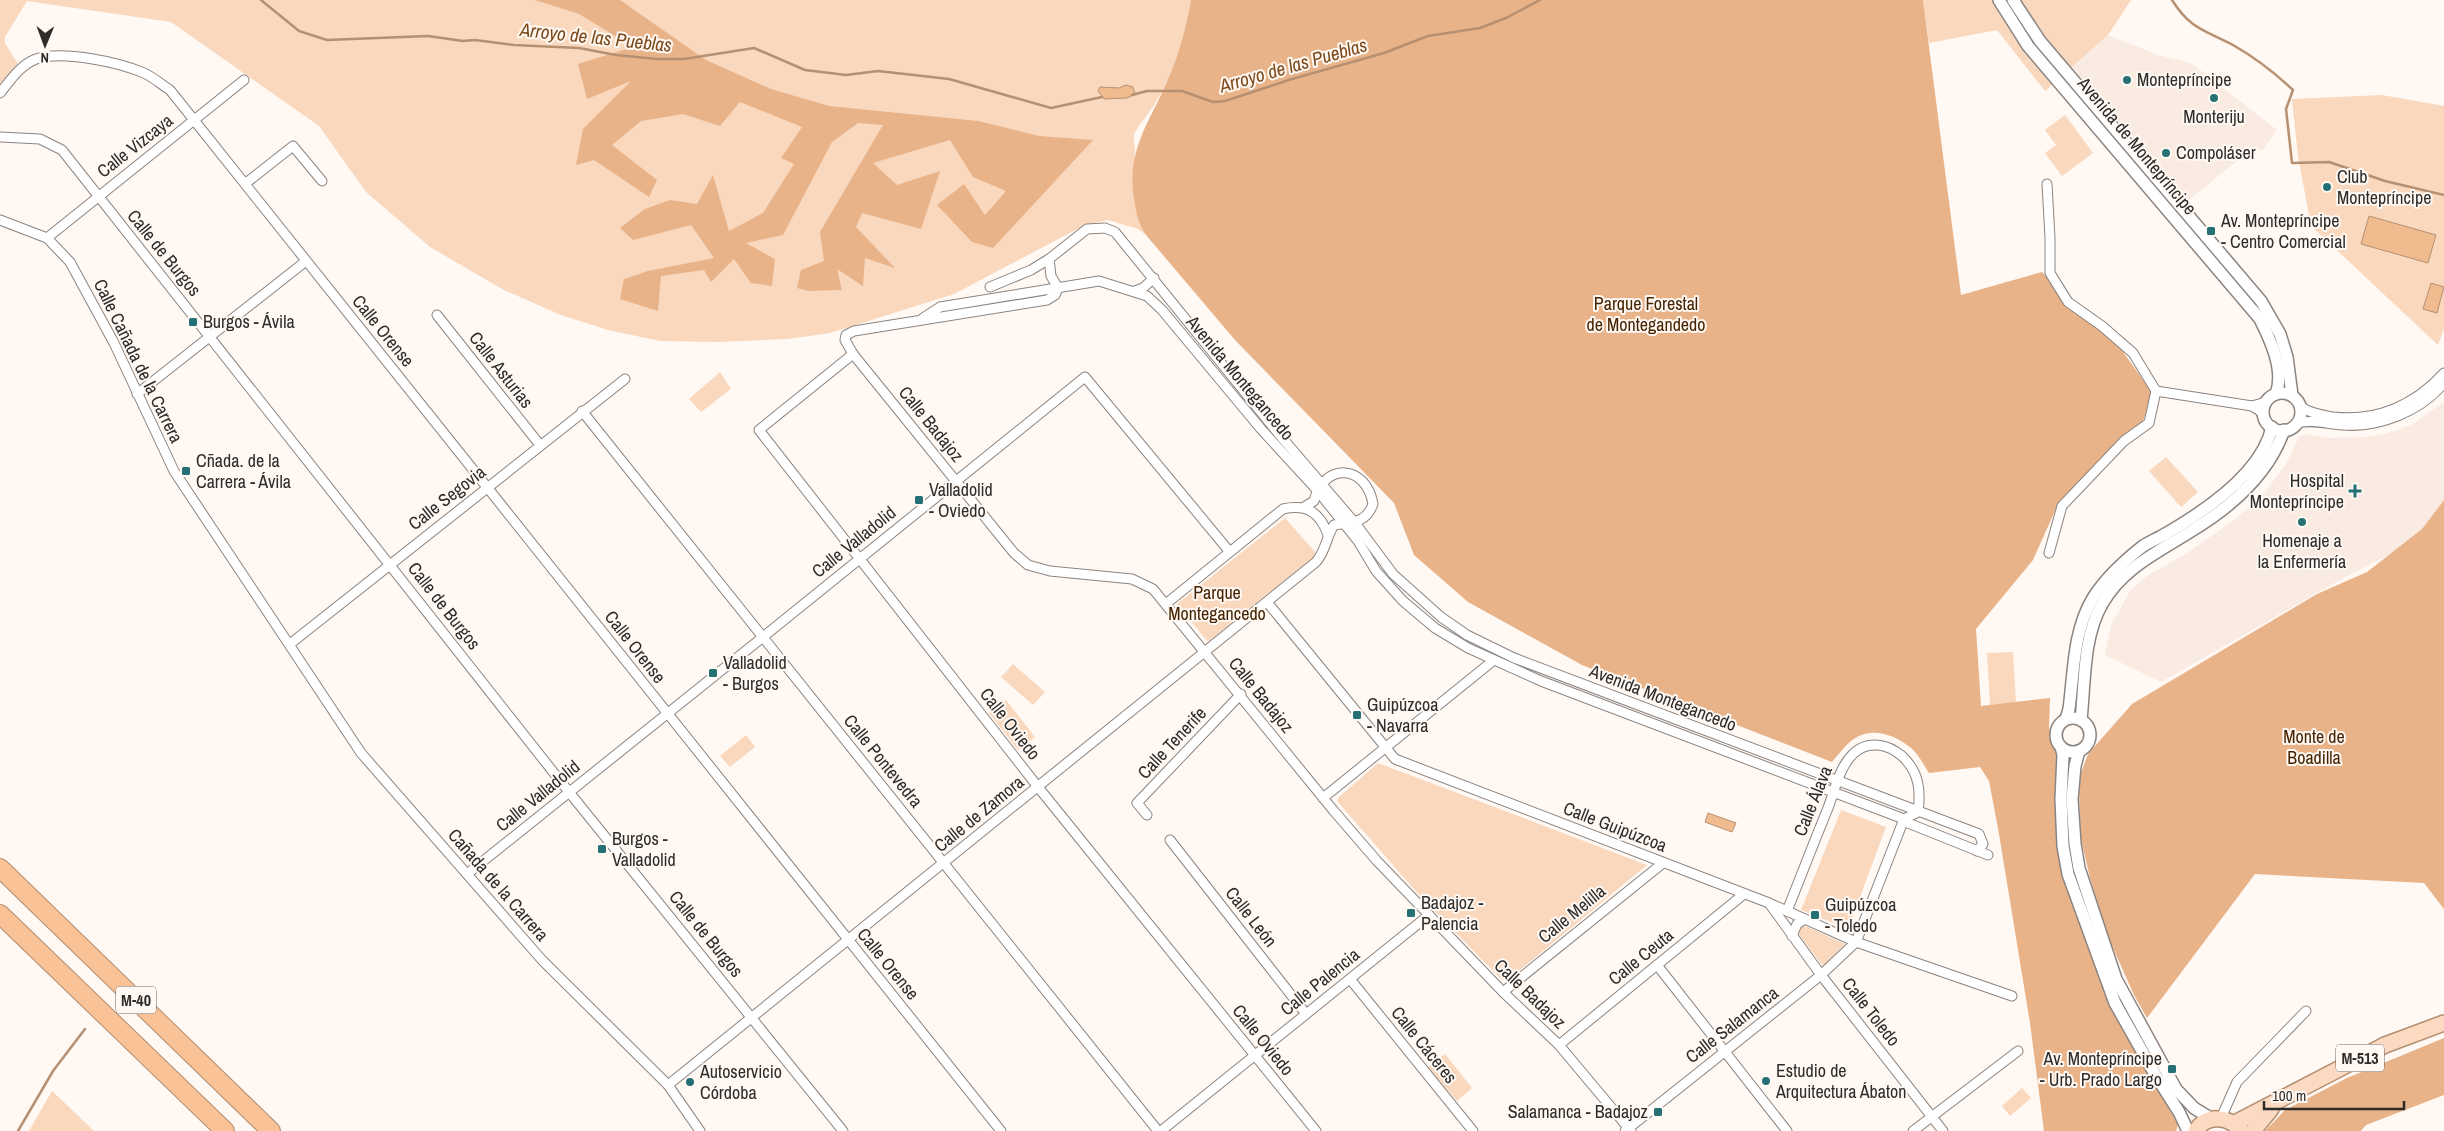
<svg xmlns="http://www.w3.org/2000/svg" width="2444" height="1131" viewBox="0 0 2444 1131" font-family="'Archivo Narrow',sans-serif">
<style>
.built{fill:#f9ebe1}
.green{fill:#f9d8be}
.forest{fill:#e9b389}
.water{fill:#f1bb90;stroke:#b69071}
.lines{fill:none;stroke-linecap:round;stroke-linejoin:round}
.stream{stroke:#b69071;stroke-width:2.5}
.minor-casing{stroke:#8b8480;stroke-width:11}
.tertiary-casing{stroke:#8b8480;stroke-width:14}
.primary-casing{stroke:#b28e71;stroke-width:18}
.motorway-casing{stroke:#b28e71;stroke-width:20}
.minor{stroke:#fff;stroke-width:9}
.tertiary{stroke:#fff;stroke-width:11}
.primary{stroke:#fbdac1;stroke-width:15}
.motorway{stroke:#f9c297;stroke-width:18}
.poi-dot{fill:#257075;stroke:#fff8f3;stroke-width:2}
.labels{text-anchor:middle;stroke-width:4;stroke-linejoin:round;paint-order:stroke}
.shield{fill:#fff8f3;stroke:#6d6966;stroke-width:1}
.shield-label{font-size:16px;font-weight:bold;fill:#2e2c2a}
.poi-label{font-size:18px;fill:#2e2c2a;stroke:#fff8f3;text-anchor:start}
.street-label{font-size:18px;fill:#2e2c2a;stroke:#fff8f3}
.park-label{font-size:18px;fill:#452301;stroke:#fff8f3}
.water-label{font-size:19px;font-style:italic;fill:#7c491a;stroke:#fff8f3}
</style>
<rect width="100%" height="100%" fill="#fff8f3"/>
<g class="built">
<polygon points="2108,35 2158,55 2191,63 2277,130 2262,151 2256,146 2187,201 2072,67"/>
<polygon points="2444,402 2444,500 2422,529 2399,550 2347,576 2161,682 2105,655 2111,625 2130,591 2147,576 2184,555 2233,521 2262,496 2286,464 2299,437 2305,434 2331,438 2365,437 2388,433 2411,425"/>
</g>
<g class="green">
<path d="M0 0H1191C1185 35 1176 70 1157 100 1151 112 1139 123 1134 135 1133 140 1135 146 1135 150 1134 181 1129 207 1146 235L1138 229 1108 220 1085 225 954 294 830 333 788 339 718 342 660 341 608 330 561 315 504 290 430 247 366 192 319 126 171 22 27 1 5 37V43L18 64 0 85Z"/>
<polygon points="1923,0 2131,0 2108,35 2045,91 1997,30 1929,43"/>
<polygon points="2382,95 2444,106 2444,329 2438,345 2311,226 2298,156 2292,99"/>
<polygon points="2065,115 2093,153 2062,176 2045,153 2056,145 2045,130"/>
<polygon points="720,372 731,389 701,412 689,399"/>
<polygon points="2166,457 2198,492 2181,507 2149,471"/>
<polygon points="1285,518 1317,554 1208,642 1177,604"/>
<polygon points="2013,652 2016,703 1990,705 1987,653"/>
<polygon points="1013,664 1045,692 1033,705 1001,677"/>
<polygon points="1006,700 1035,737 1018,750 989,713"/>
<polygon points="746,735 755,747 730,767 720,756"/>
<polygon points="1378,763 1647,865 1508,980 1501,979 1419,895 1337,801 1339,797"/>
<polygon points="1841,810 1886,827 1848,929 1801,910"/>
<polygon points="1803,926 1808,927 1845,944 1823,966 1800,936 1798,931"/>
<polygon points="1445,1054 1472,1088 1457,1101 1428,1067"/>
<polygon points="2022,1088 2031,1098 2010,1116 2002,1106"/>
<polygon points="52,1091 94,1131 29,1131"/>
</g>
<g class="forest">
<polygon points="535,0 620,0 706,60 771,89 829,106 978,121 1039,136 1093,140 993,248 972,242 937,205 964,184 985,215 1006,191 973,177 950,140 873,163 897,185 940,171 921,229 862,213 856,227 895,268 865,258 863,286 837,269 842,290 808,291 797,288 801,270 824,261 820,232 883,125 858,123 832,142 783,235 746,243 775,259 772,286 751,283 734,259 711,282 704,270 661,276 658,311 620,299 624,279 648,271 714,258 691,225 633,240 620,228 645,209 670,200 697,204 713,175 729,231 763,213 794,164 781,158 802,127 740,102 720,126 683,114 641,121 612,145 657,180 649,197 594,160 576,165 583,129 631,81 587,99 578,64 633,47 579,14"/>
<path d="M1191 0H1923L1961 295 2042 272 2121 349 2153 394 2142 424 2059 502 2033 560 1976 629 1981 706 2050 698 2049 727 2058 761V854L2110 1002 2178 1125 2176 1131H2044L2030 1023 1999 834 1989 781 1980 767 1929 773C1924 765 1918 754 1911 748 1897 736 1875 727 1857 737 1847 742 1839 754 1832 762L1582 665 1468 602 1414 555 1394 503 1235 340 1146 235C1138 223 1136 213 1134 199 1126 148 1151 121 1169 77 1180 52 1186 27 1191 0Z"/>
<polygon points="2444,500 2444,909 2424,883 2255,874 2147,1018 2134,995 2109,939 2090,878 2081,839 2079,794 2081,773 2088,754 2132,704 2317,594 2367,572 2422,529"/>
<polygon points="2444,1038 2444,1095 2366,1125 2361,1131 2265,1131 2285,1110 2347,1078"/>
</g>
<g class="water">
<polygon points="1126,85 1133,87 1135,94 1127,98 1104,99 1098,91 1100,87 1119,88"/>
<polygon points="2369,216 2436,235 2428,263 2361,244"/>
<polygon points="2431,283 2444,287 2437,313 2423,309"/>
<polygon points="1708,813 1736,823 1732,832 1705,822"/>
</g>
<g class="lines">
<g class="stream">
<polyline points="261,0 299,31 327,40 428,36 463,41 475,40 514,45 579,48 616,55 657,59 684,59 754,48 805,70 846,75 878,71 949,79 1051,108 1102,97"/>
<path d="M2172 0C2191 30 2205 30 2233 45 2254 57 2275 73 2293 90L2286 109 2292 163 2329 162 2385 181 2444 195"/>
<polyline points="1132,95 1147,91 1182,91 1213,102 1225,101 1292,79 1384,53 1428,36 1480,28 1506,18 1540,0"/>
<polyline points="18,1131 53,1071 85,1029"/>
</g>
<defs>
<g id="minor">
<path d="M0 93C10 81 20 65 36 59 62 50 118 62 144 73 153 77 162 85 170 90L1001 1131"/>
<polyline points="0,137 40,139 62,150 569,792 843,1131"/>
<polyline points="246,183 293,146 322,181"/>
<polyline points="2047,184 2050,238 2050,273 2068,302 2102,326 2133,353 2156,391 2149,423 2124,441 2062,506 2049,553"/>
<polyline points="0,220 47,238 70,262 114,343 174,471 361,753 542,960 668,1085 700,1131"/>
<polyline points="47,238 244,80"/>
<polyline points="1049,259 1051,276 1058,288"/>
<polyline points="990,287 1031,270 1049,259 1087,229 1105,228 1115,232 1278,433 1355,523 1393,574 1441,617 1467,635 1514,658 1979,834 1983,844 1977,851"/>
<polyline points="1058,288 1055,295 1047,300 854,331 846,335 845,340 853,354 1014,553 1028,565 1050,571 1132,579 1153,589 1333,810 1377,861 1503,992 1559,1045 1631,1131"/>
<polyline points="1135,291 1143,288 1154,278"/>
<polyline points="437,315 540,445"/>
<polyline points="923,318 940,307 1099,281 1147,296 1162,310 1261,429 1317,490 1358,541 1376,571 1403,601 1435,628 1468,648 1541,681 1904,819 1908,823 1988,855"/>
<polyline points="853,354 759,430 1038,787 1316,1131"/>
<polyline points="2156,391 2252,406 2266,402"/>
<polyline points="137,394 306,261"/>
<polyline points="2252,406 2263,413"/>
<path d="M2300 406C2309 413 2322 415 2333 417 2377 422 2415 405 2444 373"/>
<polyline points="582,411 1158,1131"/>
<path d="M2297 423C2313 419 2327 424 2343 425 2379 428 2421 411 2444 383"/>
<polyline points="1267,602 1395,759 1769,903 1856,942 2012,996"/>
<path d="M1167 603 1283 509C1307 504 1320 512 1328 535"/>
<polyline points="290,644 625,379"/>
<polyline points="1323,798 1494,660"/>
<polyline points="1147,815 1137,803 1241,694"/>
<polyline points="1170,840 1306,1014"/>
<polyline points="467,874 763,637 1085,377 1229,551"/>
<polyline points="1769,903 1821,975 1943,1131"/>
<polyline points="1792,936 1797,924 1805,919"/>
<polyline points="1657,965 1787,1131"/>
<polyline points="1350,979 1473,1131"/>
<polyline points="1503,992 1663,863"/>
<polyline points="1559,1045 1744,894"/>
<path d="M668 1085 1316 562C1326 551 1326 537 1334 525 1351 522 1366 524 1373 504 1366 464 1324 462 1314 501L1304 507"/>
<polyline points="2221,1118 2237,1082 2306,1011"/>
<polyline points="1161,1131 1429,915"/>
<path d="M1625 1131 1821 975 1856 942 1904 819 1918 812C1921 790 1919 772 1902 756 1888 744 1868 740 1854 753 1839 767 1835 790 1828 808 1814 842 1801 876 1787 911"/>
<polyline points="1913,1131 2018,1051"/>
</g>
<g id="tertiary">
<path d="M1999 0 2028 46 2260 319C2270 339 2285 370 2276 394"/>
<polyline points="2013,0 2040,41 2261,301 2280,334 2287,357 2292,395"/>
<circle cx="2282" cy="412" r="19"/>
<circle cx="2073" cy="735" r="17"/>
<path d="M2066 719 2069 709C2074 672 2073 631 2093 598 2106 577 2124 561 2143 546 2151 541 2159 538 2167 533 2205 511 2262 473 2272 427"/>
<path d="M2081 720C2085 682 2083 637 2102 604 2124 566 2161 551 2196 528 2233 505 2269 473 2284 430"/>
<polyline points="2061,747 2063,755 2061,799 2063,846 2068,874 2115,1003 2156,1076 2179,1112 2188,1131"/>
<polyline points="2079,751 2075,766 2072,799 2075,844 2079,868 2116,979 2176,1089 2194,1108 2212,1119"/>
</g>
<g id="primary">
<polyline points="2235,1123 2385,1045 2444,1023"/>
<path d="M2196 1131C2206 1114 2228 1116 2241 1130"/>
<polyline points="2253,1131 2271,1109"/>
</g>
<g id="motorway">
<polyline points="0,868 271,1131"/>
<polyline points="0,914 225,1131"/>
</g>
</defs>
<use href="#minor" class="minor-casing"/>
<use href="#tertiary" class="tertiary-casing"/>
<use href="#primary" class="primary-casing"/>
<use href="#motorway" class="motorway-casing"/>
<use href="#minor" class="minor"/>
<use href="#tertiary" class="tertiary"/>
<use href="#primary" class="primary"/>
<use href="#motorway" class="motorway"/>
</g>
<g class="poi-dot">
<circle cx="2127" cy="80" r="5"/>
<circle cx="2214" cy="98" r="5"/>
<circle cx="2166" cy="153" r="5"/>
<circle cx="2327" cy="187" r="5"/>
<rect x="2206" y="226" width="10" height="10" rx="2.5"/>
<rect x="188" y="317" width="10" height="10" rx="2.5"/>
<rect x="181" y="466" width="10" height="10" rx="2.5"/>
<path d="M2352.5 483.5h5v5h5v5h-5v5h-5v-5h-5v-5h5z"/>
<rect x="914" y="495" width="10" height="10" rx="2.5"/>
<circle cx="2302" cy="522" r="5"/>
<rect x="708" y="668" width="10" height="10" rx="2.5"/>
<rect x="1352" y="710" width="10" height="10" rx="2.5"/>
<rect x="597" y="844" width="10" height="10" rx="2.5"/>
<rect x="1406" y="908" width="10" height="10" rx="2.5"/>
<rect x="1810" y="910" width="10" height="10" rx="2.5"/>
<rect x="2167" y="1064" width="10" height="10" rx="2.5"/>
<circle cx="1766" cy="1081" r="5"/>
<circle cx="690" cy="1082" r="5"/>
<rect x="1653" y="1107" width="10" height="10" rx="2.5"/>
</g>
<g class="labels">
<g class="shield">
<rect x="116" y="986.5" width="40" height="27" rx="4"/>
<rect x="2336" y="1044.5" width="48" height="27" rx="4"/>
</g>
<g class="shield-label">
<text x="136" y="1006">M-40</text>
<text x="2360" y="1064">M-513</text>
</g>
<g class="poi-label">
<text x="2137" y="86">Montepríncipe</text>
<text x="2214" y="123" text-anchor="middle">Monteriju</text>
<text x="2176" y="159">Compoláser</text>
<text x="2337" y="183">Club<tspan x="2337" dy="21">Montepríncipe</tspan></text>
<text x="2221" y="227">Av. Montepríncipe<tspan x="2221" dy="21">- Centro Comercial</tspan></text>
<text x="203" y="328">Burgos - Ávila</text>
<text x="196" y="467">Cñada. de la<tspan x="196" dy="21">Carrera - Ávila</tspan></text>
<text x="2344" y="487" text-anchor="end">Hospital<tspan x="2344" dy="21">Montepríncipe</tspan></text>
<text x="929" y="496">Valladolid<tspan x="929" dy="21">- Oviedo</tspan></text>
<text x="2302" y="547" text-anchor="middle">Homenaje a<tspan x="2302" dy="21">la Enfermería</tspan></text>
<text x="723" y="669">Valladolid<tspan x="723" dy="21">- Burgos</tspan></text>
<text x="1367" y="711">Guipúzcoa<tspan x="1367" dy="21">- Navarra</tspan></text>
<text x="612" y="845">Burgos -<tspan x="612" dy="21">Valladolid</tspan></text>
<text x="1421" y="909">Badajoz -<tspan x="1421" dy="21">Palencia</tspan></text>
<text x="1825" y="911">Guipúzcoa<tspan x="1825" dy="21">- Toledo</tspan></text>
<text x="2162" y="1065" text-anchor="end">Av. Montepríncipe<tspan x="2162" dy="21">- Urb. Prado Largo</tspan></text>
<text x="1776" y="1077">Estudio de<tspan x="1776" dy="21">Arquitectura Ábaton</tspan></text>
<text x="700" y="1078">Autoservicio<tspan x="700" dy="21">Córdoba</tspan></text>
<text x="1648" y="1118" text-anchor="end">Salamanca - Badajoz</text>
</g>
<g class="street-label">
<text transform="translate(135 146) rotate(-38)" y="6">Calle Vizcaya</text>
<text transform="translate(2137 146) rotate(50)" y="6">Avenida de Montepríncipe</text>
<text transform="translate(164 253) rotate(51)" y="6">Calle de Burgos</text>
<text transform="translate(383 331) rotate(51)" y="6">Calle Orense</text>
<text transform="translate(138 361) rotate(64)" y="6">Calle Cañada de la Carrera</text>
<text transform="translate(501 370) rotate(52)" y="6">Calle Asturias</text>
<text transform="translate(1240 378) rotate(50)" y="6">Avenida Montegancedo</text>
<text transform="translate(931 424) rotate(51)" y="6">Calle Badajoz</text>
<text transform="translate(447 498) rotate(-38)" y="6">Calle Segovia</text>
<text transform="translate(854 542) rotate(-39)" y="6">Calle Valladolid</text>
<text transform="translate(444 606) rotate(52)" y="6">Calle de Burgos</text>
<text transform="translate(635 647) rotate(52)" y="6">Calle Orense</text>
<text transform="translate(1261 695) rotate(51)" y="6">Calle Badajoz</text>
<text transform="translate(1663 698) rotate(21)" y="6">Avenida Montegancedo</text>
<text transform="translate(1010 724) rotate(52)" y="6">Calle Oviedo</text>
<text transform="translate(1172 743) rotate(-47)" y="6">Calle Tenerife</text>
<text transform="translate(883 761) rotate(51)" y="6">Calle Pontevedra</text>
<text transform="translate(538 796) rotate(-39)" y="6">Calle Valladolid</text>
<text transform="translate(1813 801) rotate(-68)" y="6">Calle Álava</text>
<text transform="translate(979 814) rotate(-39)" y="6">Calle de Zamora</text>
<text transform="translate(1615 827) rotate(21)" y="6">Calle Guipúzcoa</text>
<text transform="translate(498 885) rotate(49)" y="6">Cañada de la Carrera</text>
<text transform="translate(1572 914) rotate(-39)" y="6">Calle Melilla</text>
<text transform="translate(1251 917) rotate(52)" y="6">Calle León</text>
<text transform="translate(706 934) rotate(51)" y="6">Calle de Burgos</text>
<text transform="translate(1641 957) rotate(-39)" y="6">Calle Ceuta</text>
<text transform="translate(888 964) rotate(51)" y="6">Calle Orense</text>
<text transform="translate(1320 982) rotate(-39)" y="6">Calle Palencia</text>
<text transform="translate(1530 994) rotate(44)" y="6">Calle Badajoz</text>
<text transform="translate(1871 1012) rotate(52)" y="6">Calle Toledo</text>
<text transform="translate(1732 1025) rotate(-38)" y="6">Calle Salamanca</text>
<text transform="translate(1263 1040) rotate(51)" y="6">Calle Oviedo</text>
<text transform="translate(1424 1045) rotate(51)" y="6">Calle Cáceres</text>
</g>
<g class="park-label">
<text x="1646" y="310">Parque Forestal<tspan x="1646" dy="21">de Montegandedo</tspan></text>
<text x="1217" y="599">Parque<tspan x="1217" dy="21">Montegancedo</tspan></text>
<text x="2314" y="743">Monte de<tspan x="2314" dy="21">Boadilla</tspan></text>
</g>
<g class="water-label">
<text transform="translate(596 37) rotate(6)" y="7">Arroyo de las Pueblas</text>
<text transform="translate(1293 65) rotate(-16)" y="7">Arroyo de las Pueblas</text>
</g>
</g>
<g transform="translate(45 45) rotate(181)" stroke="#fff8f3" stroke-width="4" paint-order="stroke">
<path d="M0-4L9 19L0 12L-9 19Z" fill="#2e2c2a"/>
<text y="-8" font-size="14" font-weight="bold" text-anchor="middle" fill="#2e2c2a">N</text>
</g>
<path d="M2264 1101v8h140v-8" fill="none" stroke="#2e2c2a" stroke-width="2.5"/>
<text x="2272" y="1101" font-size="15" fill="#2e2c2a" stroke="#fff8f3" stroke-width="4" paint-order="stroke">100 m</text>
</svg>
